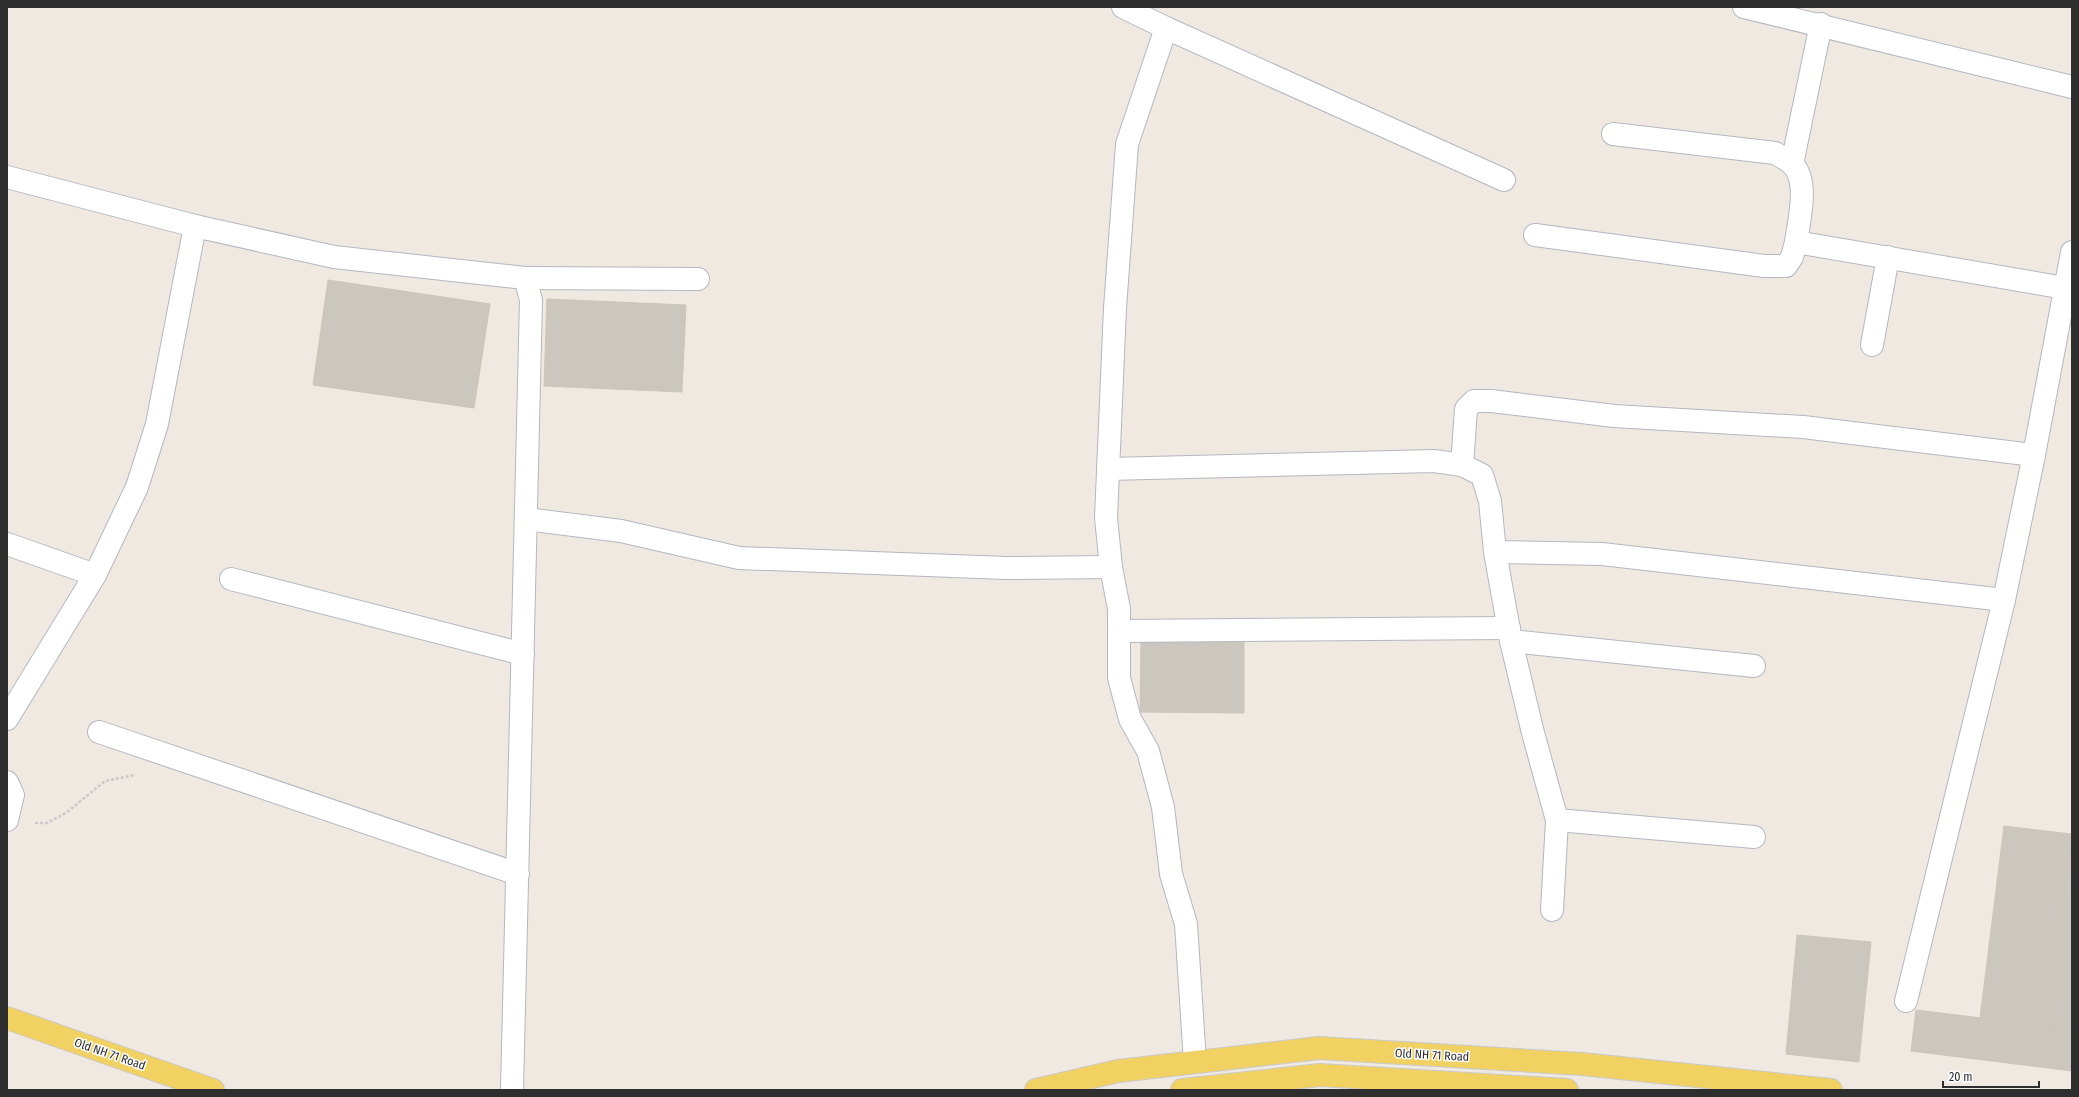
<svg xmlns="http://www.w3.org/2000/svg" width="2079" height="1097" viewBox="0 0 2079 1097" font-family="'Fira Sans Condensed',sans-serif">
<style>
.building{fill:#cbc7bf;stroke:#cbc5ba}
.lines{fill:none;stroke-linecap:round;stroke-linejoin:round}
.street-casing{stroke:#b4b7c1;stroke-width:24}
.primary-casing{stroke:#c9c9c9;stroke-width:24}
.path{stroke:#c9c9c9;stroke-width:2.5;stroke-dasharray:3 2;stroke-linecap:butt}
.street{stroke:#fff;stroke-width:22}
.primary{stroke:#f2d163;stroke-width:22}
.labels{text-anchor:middle;stroke-width:3;stroke-linejoin:round;paint-order:stroke}
.street-label{font-size:12px;fill:#2e2e2e;stroke:#fff}
</style>
<rect width="100%" height="100%" fill="#efe9e1"/>
<g class="building">
<polygon points="328,280 490,304 474,408 313,385"/>
<polygon points="547,299 686,305 682,392 544,386"/>
<polygon points="1141,641 1244,642 1244,713 1140,712"/>
<polygon points="2004,826 2071,834 2047,1026 1980,1018"/>
<polygon points="2071,834 2072,834 2072,1029 2047,1026"/>
<polygon points="1797,935 1871,942 1859,1062 1786,1054"/>
<polygon points="1916,1010 2072,1029 2072,1071 1911,1051"/>
</g>
<g class="lines">
<defs>
<g id="street">
<polyline points="1123,7 1166,28 1127,144 1115,308 1106,518 1111,567 1119,609 1119,678 1130,719 1148,751 1163,807 1171,874 1186,924 1195,1062"/>
<polyline points="1744,7 2072,87"/>
<polyline points="1166,28 1504,180"/>
<path d="M1613 134 1775 153C1780 156 1786 159 1791 163 1810 179 1799 220 1796 242"/>
<polyline points="1792,164 1821,24"/>
<polyline points="7,177 195,226 334,257 525,278 531,300 512,1090"/>
<polyline points="1535,235 1764,266 1786,266 1792,257 1796,242 2065,288"/>
<polyline points="525,278 698,279"/>
<polyline points="1872,345 1888,257"/>
<polyline points="1462,465 1466,409 1474,401 1491,401 1614,416 1803,427 2034,455"/>
<polyline points="1108,469 1434,461 1462,465 1482,475 1490,501 1495,552 1511,641 1533,733 1557,820 1552,910"/>
<polyline points="526,519 621,531 739,558 1006,568 1111,567"/>
<polyline points="7,544 95,575"/>
<polyline points="1495,552 1602,554 2004,600"/>
<polyline points="231,579 523,654"/>
<polyline points="1119,631 1509,628"/>
<polyline points="1511,641 1754,666"/>
<polyline points="7,719 95,575 137,487 157,424 195,226"/>
<polyline points="99,732 518,874"/>
<polyline points="7,782 13,795 7,820"/>
<polyline points="1557,820 1754,837"/>
<polyline points="1906,1001 2004,600 2034,455 2072,252"/>
</g>
<g id="primary">
<polyline points="7,1018 213,1090"/>
<polyline points="1036,1090 1118,1071 1319,1048 1582,1064 1831,1090"/>
<polyline points="1182,1090 1320,1075 1567,1090"/>
</g>
</defs>
<use href="#street" class="street-casing"/>
<use href="#primary" class="primary-casing"/>
<polyline class="path" points="35,823 47,823 66,813 105,781 135,775"/>
<use href="#street" class="street"/>
<use href="#primary" class="primary"/>
</g>
<g class="labels">
<g class="street-label">
<text transform="translate(110 1054) rotate(19)" y="4">Old NH 71 Road</text>
<text transform="translate(1432 1055) rotate(3)" y="4">Old NH 71 Road</text>
</g>
</g>
<rect width="2079" height="1097" fill="none" stroke="#2e2e2e" stroke-width="16"/>
<path d="M1943 1081v6h96v-6" fill="none" stroke="#2e2e2e" stroke-width="2"/>
<text x="1949" y="1081" font-size="12" fill="#2e2e2e" stroke="#ffffff" stroke-width="3" paint-order="stroke">20 m</text>
</svg>
